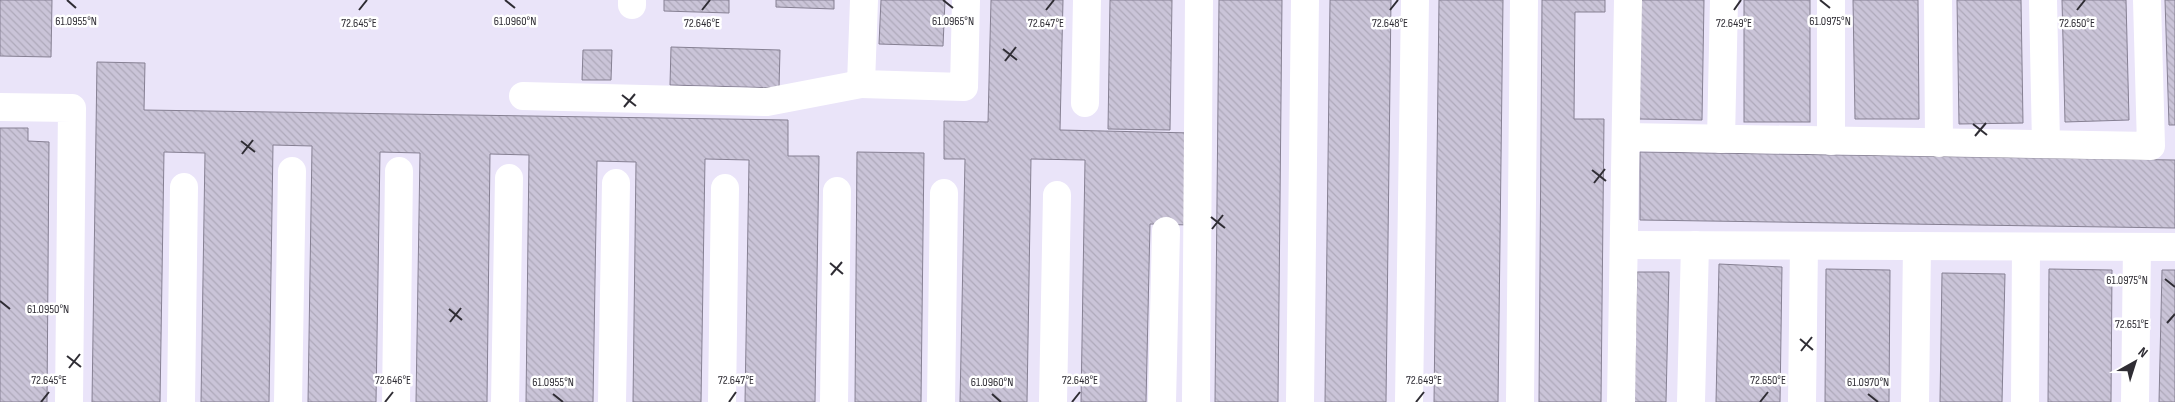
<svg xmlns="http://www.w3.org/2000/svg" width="2175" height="402" viewBox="0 0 2175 402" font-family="'Sofia Sans Condensed',sans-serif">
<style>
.building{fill:url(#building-back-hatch);stroke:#868093}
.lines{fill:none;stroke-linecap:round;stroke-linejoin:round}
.minor{stroke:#fff;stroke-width:28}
.ticks{fill:none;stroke:#2f2d34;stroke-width:2}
.ticks-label{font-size:12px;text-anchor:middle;fill:#2f2d34;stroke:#fff;stroke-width:5;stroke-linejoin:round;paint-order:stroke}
</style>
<defs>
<pattern id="building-back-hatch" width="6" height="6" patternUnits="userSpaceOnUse" patternTransform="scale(1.25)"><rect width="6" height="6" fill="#cac4d8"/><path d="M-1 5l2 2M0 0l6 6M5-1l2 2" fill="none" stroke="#aea9ba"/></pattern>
</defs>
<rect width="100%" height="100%" fill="#eae4f9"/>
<g class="building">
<polygon points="0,0 52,0 51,57 0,56"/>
<polygon points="664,0 729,0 729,13 664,11"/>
<polygon points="776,0 834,0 834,9 776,7"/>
<polygon points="881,0 945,0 943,46 879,44"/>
<polygon points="991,0 1063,0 1060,130 1192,133 1190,225 1150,224 1146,402 1081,402 1085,160 1031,159 1027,402 960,402 965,159 944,159 944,121 988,122"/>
<polygon points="1110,0 1172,0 1170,130 1108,129"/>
<polygon points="1219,0 1282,0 1278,402 1215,402"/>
<polygon points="1330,0 1391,0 1386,402 1325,402"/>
<polygon points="1439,0 1503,0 1498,402 1434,402"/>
<polygon points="1542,0 1605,0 1605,12 1575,12 1574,119 1604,119 1601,402 1539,402"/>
<polygon points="1640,0 1704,0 1702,120 1639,119"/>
<rect x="1744" y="0" width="66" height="122"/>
<polygon points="1853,0 1918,0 1919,119 1855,119"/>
<polygon points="1957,0 2021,0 2023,123 1959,124"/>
<polygon points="2062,0 2126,0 2129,120 2065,122"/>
<polygon points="2165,0 2175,0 2175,125 2169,125"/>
<polygon points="671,47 780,50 779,88 670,85"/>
<polygon points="583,50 612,50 611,80 582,80"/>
<polygon points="97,62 145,63 144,110 788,120 788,156 819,156 815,402 745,402 749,160 705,159 701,402 633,402 636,162 597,161 593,402 526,402 529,155 490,154 487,402 416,402 420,153 380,152 376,402 308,402 312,146 273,145 269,402 201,402 205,153 164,152 160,402 92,402"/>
<polygon points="0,128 28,128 28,141 49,142 47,402 0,402"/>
<polygon points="857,152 924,153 921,402 855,402"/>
<polygon points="1640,152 2175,160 2175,228 1640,220"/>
<polygon points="1719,264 1782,267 1780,402 1716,402"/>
<polygon points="1826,269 1890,270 1889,402 1825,402"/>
<polygon points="2049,269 2112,270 2111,402 2048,402"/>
<polygon points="2162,270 2175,270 2175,402 2159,402"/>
<polygon points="1637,272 1669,272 1666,402 1634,402"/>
<polygon points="1942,273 2005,274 2002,402 1940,402"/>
</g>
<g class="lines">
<g class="minor">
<polyline points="864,0 861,84 964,87 966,0"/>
<polyline points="1938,0 1939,143"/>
<polyline points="2043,0 2046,144"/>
<polyline points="632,5 632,0"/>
<polyline points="523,96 767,102 861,84"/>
<polyline points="1085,103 1087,0"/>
<polyline points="0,107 72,108 69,402"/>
<polyline points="1626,137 2151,146 2147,0"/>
<polyline points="1721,139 1724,0"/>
<polyline points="1831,141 1831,0"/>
<polyline points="1624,245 2175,247"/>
<polyline points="181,402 184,187"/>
<polyline points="288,402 292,171"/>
<polyline points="396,402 399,171"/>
<polyline points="505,402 509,178"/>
<polyline points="612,402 616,183"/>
<polyline points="722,402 725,188"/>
<polyline points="834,402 837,191"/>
<polyline points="941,402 944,193"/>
<polyline points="1053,402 1057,195"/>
<polyline points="1162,402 1166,231"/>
<polyline points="1196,402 1199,0"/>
<polyline points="1300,402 1305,0"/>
<polyline points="1409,402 1415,0"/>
<polyline points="1520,402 1524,0"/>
<polyline points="1621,402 1628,0"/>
<polyline points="1691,402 1695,245"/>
<polyline points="1802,402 1804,246"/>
<polyline points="1915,402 1917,246"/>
<polyline points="2025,402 2026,247"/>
<polyline points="2135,402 2137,247"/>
</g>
</g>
<path class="ticks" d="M67 0 76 8M505 0 515 8M943 0 953 8M1820 0 1830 8M359 10 367 0M702 10 710 0M1046 10 1054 0M1390 10 1398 0M1734 10 1741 0M2077 10 2085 0M1003 49 1017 60M1005 61 1016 47M622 95 636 106M624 107 635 94M1973 124 1987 135M1975 136 1986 123M241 141 255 152M242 154 253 140M1592 170 1606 181M1594 183 1605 169M1211 217 1225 228M1212 229 1223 215M830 263 843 274M831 275 842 262M2165 279 2175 287M0 301 10 309M449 309 462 320M450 322 461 308M2167 323 2175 314M1800 339 1813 350M1801 351 1812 337M67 356 81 367M69 368 80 354M553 394 563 402M992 394 1001 402M1868 394 1878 402M41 402 49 392M385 402 393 392M729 402 736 392M1072 402 1080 392M1416 402 1424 392M1760 402 1768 392"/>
<g class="ticks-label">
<text x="76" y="25">61.0955°N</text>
<text x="515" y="25">61.0960°N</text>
<text x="953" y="25">61.0965°N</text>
<text x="1830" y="25">61.0975°N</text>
<text x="359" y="27">72.645°E</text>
<text x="702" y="27">72.646°E</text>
<text x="1046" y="27">72.647°E</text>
<text x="1390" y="27">72.648°E</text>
<text x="1734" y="27">72.649°E</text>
<text x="2077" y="27">72.650°E</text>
<text x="2127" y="284">61.0975°N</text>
<text x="48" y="313">61.0950°N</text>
<text x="2132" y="328">72.651°E</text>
<text x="49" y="384">72.645°E</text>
<text x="393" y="384">72.646°E</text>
<text x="736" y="384">72.647°E</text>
<text x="1080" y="384">72.648°E</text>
<text x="1424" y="384">72.649°E</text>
<text x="1768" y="384">72.650°E</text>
<text x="553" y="386">61.0955°N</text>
<text x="992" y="386">61.0960°N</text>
<text x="1868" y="386">61.0970°N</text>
</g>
<g transform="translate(2135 362) rotate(39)" stroke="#ffffff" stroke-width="4" paint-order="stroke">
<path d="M0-4L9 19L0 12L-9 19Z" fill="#2f2d34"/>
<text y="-8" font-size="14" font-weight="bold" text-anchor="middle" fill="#2f2d34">N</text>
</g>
</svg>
